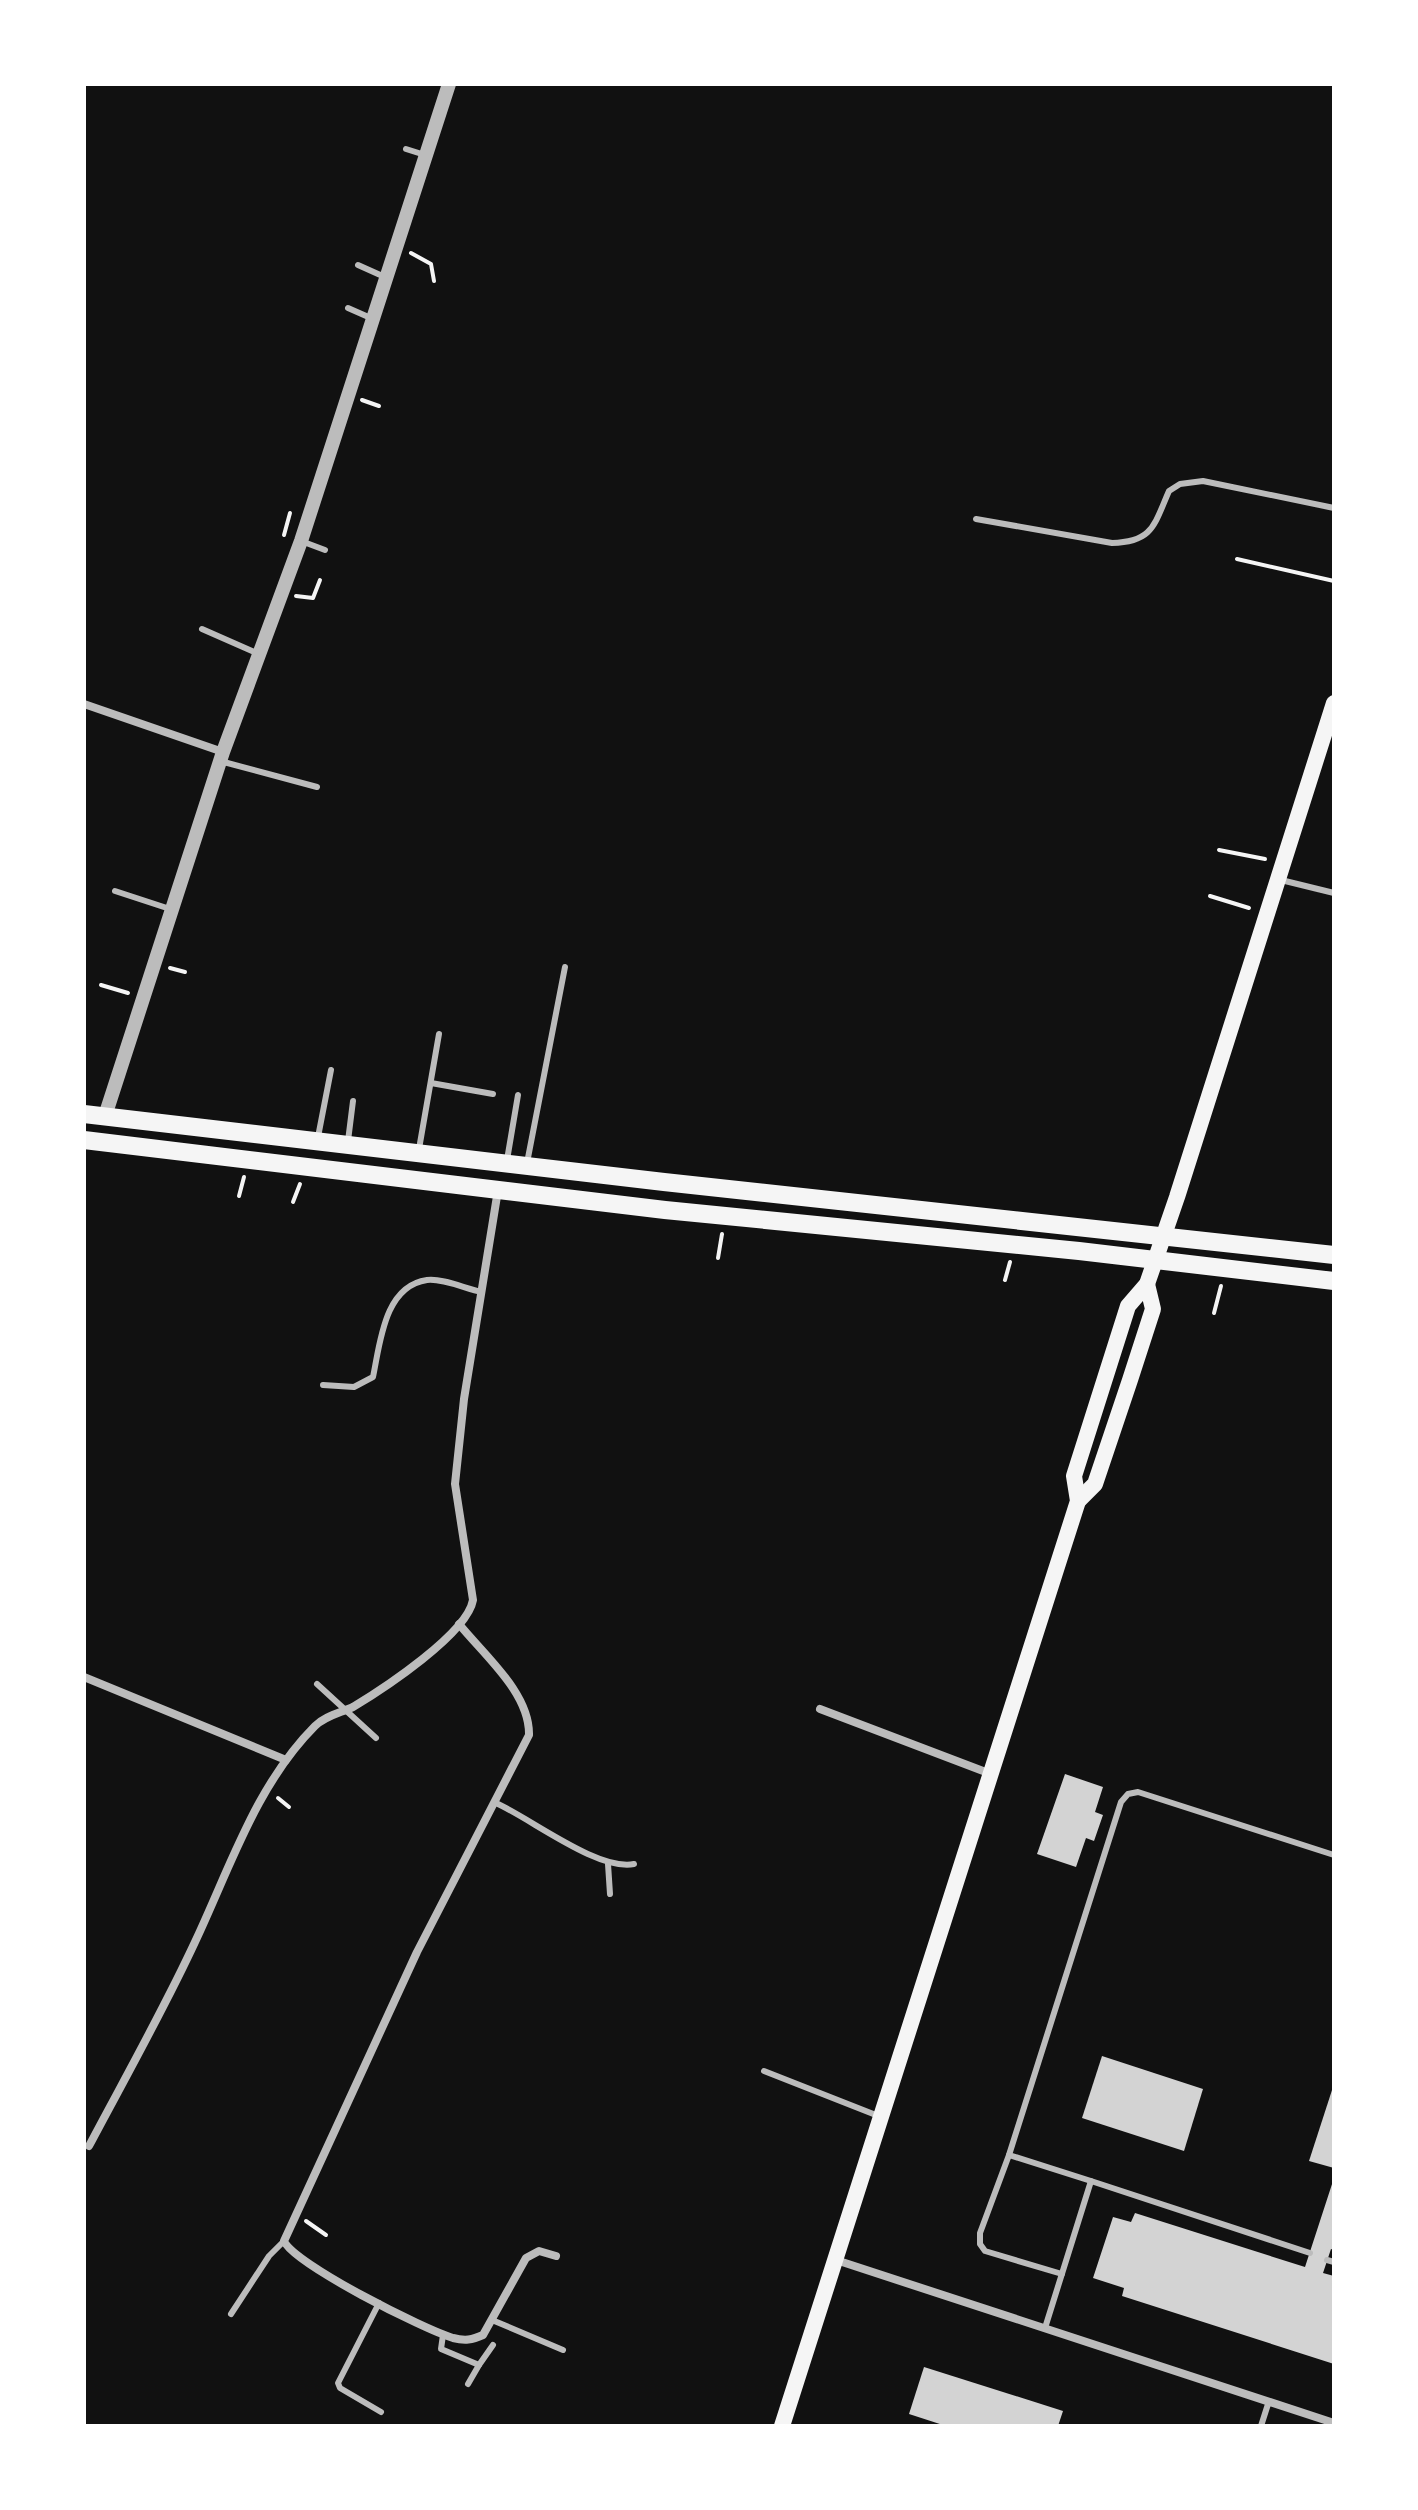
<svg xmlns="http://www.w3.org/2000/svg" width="1418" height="2510" viewBox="0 0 1418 2510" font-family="'Crimson Pro',serif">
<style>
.building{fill:#d3d3d3}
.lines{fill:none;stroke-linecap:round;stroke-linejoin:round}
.path{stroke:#f5f5f5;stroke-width:4}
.service{stroke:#bcbcbc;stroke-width:6}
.minor{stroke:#bcbcbc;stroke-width:8}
.tertiary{stroke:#bcbcbc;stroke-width:14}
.secondary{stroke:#f5f5f5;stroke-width:16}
.trunk{stroke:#f5f5f5;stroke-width:18}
</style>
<rect width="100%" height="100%" fill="#111"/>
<g class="building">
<polygon points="1065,1774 1103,1787 1095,1812 1103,1815 1094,1841 1086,1838 1076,1867 1037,1854"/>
<polygon points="1102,2056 1203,2089 1184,2151 1082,2118"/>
<polygon points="1333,2087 1334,2087 1334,2168 1309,2161"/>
<polygon points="1333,2181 1334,2250 1331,2249 1323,2273 1334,2276 1334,2364 1122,2296 1124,2288 1093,2278 1113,2217 1131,2222 1135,2213 1305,2267"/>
<polygon points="924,2367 1063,2411 1058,2426 946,2426 909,2414"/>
</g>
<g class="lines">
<g class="path">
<polyline points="411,253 431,264 434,281"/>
<polyline points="362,400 379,406"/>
<polyline points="284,535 290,513"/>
<polyline points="1237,559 1334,581"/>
<polyline points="296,596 313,598 320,580"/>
<polyline points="1219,850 1265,859"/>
<polyline points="1210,896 1249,908"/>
<polyline points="170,968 185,972"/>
<polyline points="101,985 128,993"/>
<polyline points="239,1196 244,1177"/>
<polyline points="293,1202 300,1184"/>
<polyline points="718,1258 722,1234"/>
<polyline points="1005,1280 1010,1262"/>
<polyline points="1214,1313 1221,1286"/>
<polyline points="278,1798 289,1807"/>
<polyline points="306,2221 326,2235"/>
</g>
<g class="service">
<polyline points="406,149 425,155"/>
<polyline points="358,265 387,278"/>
<polyline points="348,308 373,319"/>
<path d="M976 519 1112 543C1153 542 1154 525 1169 491L1180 484 1203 481 1334 508"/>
<polyline points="301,541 325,550"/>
<polyline points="202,629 259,654"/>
<polyline points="220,761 317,787"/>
<polyline points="1281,880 1334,893"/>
<polyline points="115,891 170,909"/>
<polyline points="431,1083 493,1094"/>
<polyline points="318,1137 331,1070"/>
<polyline points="348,1141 353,1101"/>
<polyline points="419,1149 439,1034"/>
<polyline points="507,1160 518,1095"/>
<polyline points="527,1163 565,967"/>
<path d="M323 1385 354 1387 373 1377C380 1344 384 1286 427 1280 443 1278 466 1289 482 1292"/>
<polyline points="317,1684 376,1738"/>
<path d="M496 1803C533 1820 598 1871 634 1864"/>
<polyline points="608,1864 610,1894"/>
<polyline points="764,2071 881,2117"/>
<polyline points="1009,2155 980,2233 980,2244 985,2251 1062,2274"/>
<polyline points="1091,2181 1009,2155 1121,1802 1128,1794 1138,1792 1334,1855"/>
<polyline points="1327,2260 1334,2262"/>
<polyline points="379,2303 338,2383 340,2388 381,2412"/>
<polyline points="231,2314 269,2256 284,2241"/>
<polyline points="492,2320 563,2350"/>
<polyline points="1045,2328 1091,2181 1310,2253"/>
<polyline points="443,2335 441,2349 479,2365 493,2345"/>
<polyline points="468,2384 479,2365"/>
<polyline points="1261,2426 1269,2401"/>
</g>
<g class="minor">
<polyline points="84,704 223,752"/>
<path d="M459 1624C484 1655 530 1693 529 1735L417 1952 284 2241C294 2264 425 2330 453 2338 465 2341 472 2340 483 2335L526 2258 539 2251 556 2256"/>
<polyline points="84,1677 286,1760"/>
<polyline points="820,1709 991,1774"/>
<path d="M89 2146C125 2078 163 2011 195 1942 230 1868 256 1785 315 1726 325 1716 340 1713 353 1707 383 1689 467 1634 473 1600L455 1484 464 1399 498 1190"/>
<polyline points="836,2260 1334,2423"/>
</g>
<polyline class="tertiary" points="105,1116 223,752 301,541 449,84"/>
<g class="secondary">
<polyline points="1078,1501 1095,1484 1130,1380 1153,1309 1147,1284"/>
<polyline points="782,2426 1078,1501 1074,1476 1128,1306 1147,1284 1177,1197 1334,703"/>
</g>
<g class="trunk">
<polyline points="84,1114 664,1182 1334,1255"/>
<polyline points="84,1140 665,1210 1079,1251 1334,1281"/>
</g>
</g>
<rect width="1418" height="2510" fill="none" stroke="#ffffff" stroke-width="172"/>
</svg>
